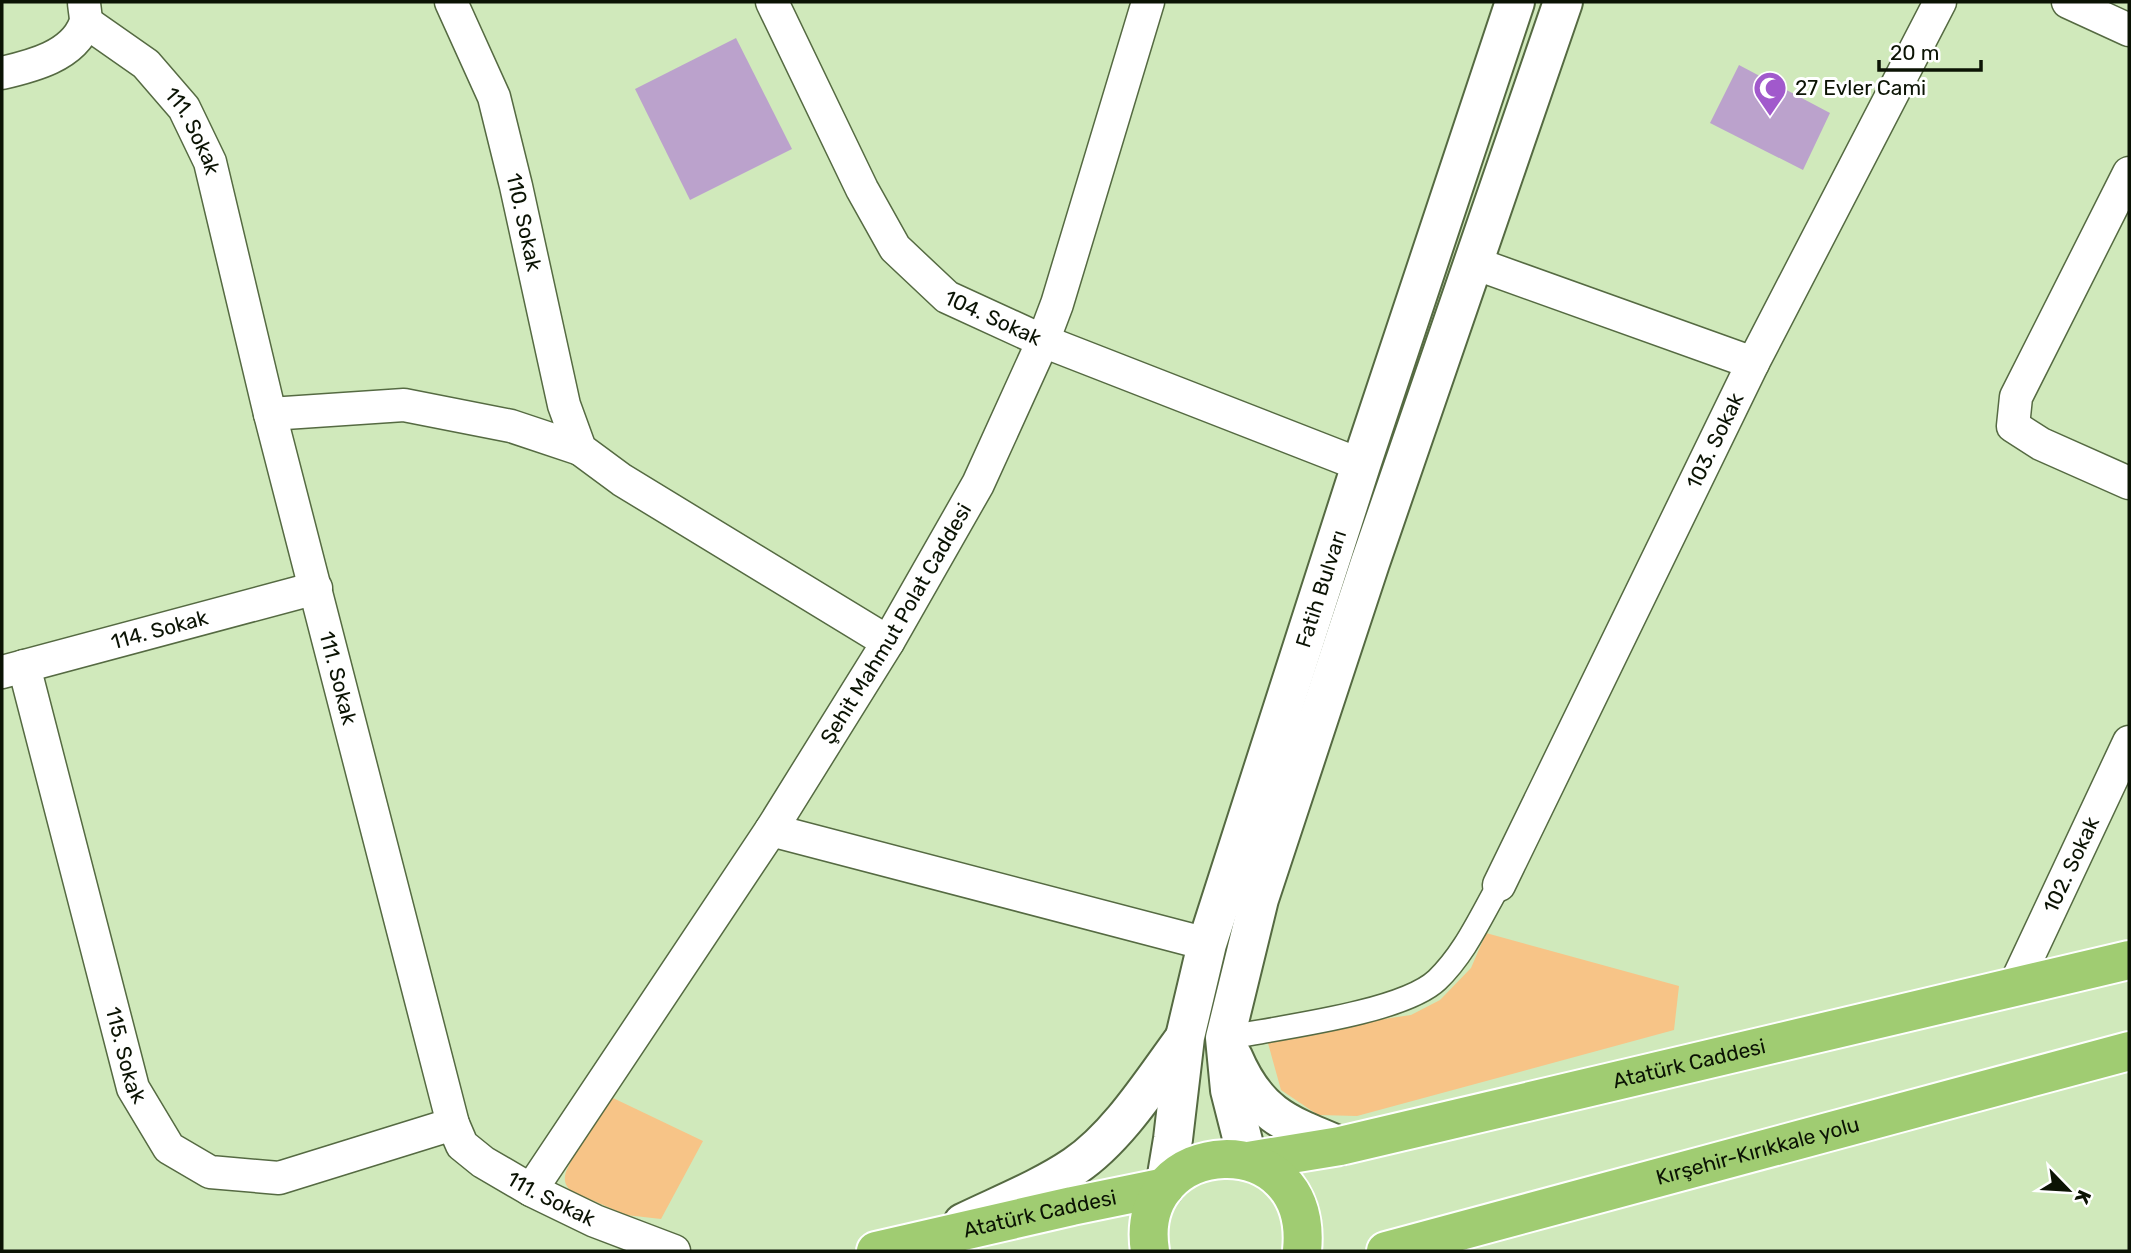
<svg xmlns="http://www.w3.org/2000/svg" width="2131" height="1253" viewBox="0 0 2131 1253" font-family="Rubik,sans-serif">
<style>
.green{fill:#f7c487}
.building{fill:#bba2cc}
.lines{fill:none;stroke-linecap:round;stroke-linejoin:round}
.pedestrian-casing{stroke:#556a42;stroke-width:26}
.minor-casing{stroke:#556a42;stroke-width:35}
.secondary-casing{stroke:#556a42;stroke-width:42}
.trunk-casing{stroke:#fff;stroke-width:42}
.pedestrian{stroke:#fff;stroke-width:23}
.minor{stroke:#fff;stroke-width:32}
.secondary{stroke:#fff;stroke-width:38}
.trunk{stroke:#a0cc72;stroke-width:38}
.labels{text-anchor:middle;stroke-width:6;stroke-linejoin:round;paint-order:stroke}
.poi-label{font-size:21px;fill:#0b1304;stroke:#fff;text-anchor:start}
.street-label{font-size:21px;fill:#0b1304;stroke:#fff}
</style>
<rect width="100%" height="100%" fill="#d0e9bb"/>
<g class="green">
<polygon points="1486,933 1679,986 1674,1030 1357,1116 1318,1115 1281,1090 1266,1036 1411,1015 1440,1000 1471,968"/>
<path d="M613 1098 703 1141 661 1219 626 1215 571 1191C567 1187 564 1183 565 1176 567 1161 603 1113 613 1098Z"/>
</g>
<g class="building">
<polygon points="736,38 792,149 690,200 635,89"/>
<polygon points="1739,65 1830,113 1803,170 1710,123"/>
</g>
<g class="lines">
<defs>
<path id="pedestrian" d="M1225 1038C1276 1028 1402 1013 1437 980 1465 953 1480 918 1499 885"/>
<g id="minor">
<path id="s1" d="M451 2 494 97 516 186 564 405 580 449 622 480 888 642"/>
<path id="s2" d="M772 2 862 189 895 248 947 297 1043 341 1361 465"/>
<polyline points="2068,2 2129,30"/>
<path id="s3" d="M86 22 146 64 184 108 210 162 270 414 453 1124 462 1145 483 1162 531 1190 595 1221 674 1251"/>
<path d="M2 73C32 66 73 56 85 24 87 18 84 8 84 2"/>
<polyline points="2129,173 2016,397 2013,426 2041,444 2129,483"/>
<polyline points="1474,263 1753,363"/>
<polyline points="270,414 404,405 511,426 580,449"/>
<path id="s4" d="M24 666 133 1088 169 1148 210 1172 279 1178 453 1124"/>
<path id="s5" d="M2 672 316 588"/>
<polyline points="771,830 1207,944"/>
<path id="s6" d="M1499 885 1753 363 1940 2"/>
<path id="s7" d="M2014 987 2129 742"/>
<path id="s8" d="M531 1190 771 830 888 642 978 484 1043 341 1057 304 1148 2"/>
</g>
<g id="secondary">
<path d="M1233 1057C1257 1114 1286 1124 1340 1146"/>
<polyline points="1248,1161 1230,1090 1225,1038 1259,899 1370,563 1563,2"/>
<path id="s9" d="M1165 1187 1173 1139 1185 1037 1207 944 1361 465 1515 2"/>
<path d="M963 1223C1000 1205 1041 1189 1075 1166 1118 1137 1153 1081 1184 1039"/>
</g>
<g id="trunk">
<path id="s10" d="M1248 1161 1340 1146 2129 960"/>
<path id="s11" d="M876 1251 1072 1206 1165 1187"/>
<path d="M1150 1251C1131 1134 1315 1123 1302 1251"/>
<path id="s12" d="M1386 1251 2129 1051"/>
</g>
</defs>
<use href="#pedestrian" class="pedestrian-casing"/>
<use href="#minor" class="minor-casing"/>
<use href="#secondary" class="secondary-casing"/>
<use href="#trunk" class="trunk-casing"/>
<use href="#pedestrian" class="pedestrian"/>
<use href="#minor" class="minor"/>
<use href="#secondary" class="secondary"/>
<use href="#trunk" class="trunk"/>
</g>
<defs>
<symbol id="mosque-pin" viewBox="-11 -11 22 30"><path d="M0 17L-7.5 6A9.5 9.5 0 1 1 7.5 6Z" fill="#a159cc" stroke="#fff"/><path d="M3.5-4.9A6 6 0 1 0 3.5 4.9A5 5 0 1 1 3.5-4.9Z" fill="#fff"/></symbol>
</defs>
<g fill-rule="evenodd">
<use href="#mosque-pin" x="1751" y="69" width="38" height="52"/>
</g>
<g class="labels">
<g class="poi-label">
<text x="1795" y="95">27 Evler Cami</text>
</g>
<g class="street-label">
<text dy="7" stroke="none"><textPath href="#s3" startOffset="156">111. Sokak</textPath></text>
<text dy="7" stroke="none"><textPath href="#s1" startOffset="233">110. Sokak</textPath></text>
<text dy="7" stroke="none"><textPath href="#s2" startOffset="397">104. Sokak</textPath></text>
<text dy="7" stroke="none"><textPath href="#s6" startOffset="494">103. Sokak</textPath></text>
<text dy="7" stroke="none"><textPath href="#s9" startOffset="620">Fatih Bulvarı</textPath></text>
<text dy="7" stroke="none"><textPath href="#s8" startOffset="674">Şehit Mahmut Polat Caddesi</textPath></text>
<text dy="7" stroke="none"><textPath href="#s5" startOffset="163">114. Sokak</textPath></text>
<text dy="7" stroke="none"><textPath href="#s3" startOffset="723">111. Sokak</textPath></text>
<text dy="7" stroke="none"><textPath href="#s7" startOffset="135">102. Sokak</textPath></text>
<text dy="7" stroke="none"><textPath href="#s4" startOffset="402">115. Sokak</textPath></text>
<text dy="7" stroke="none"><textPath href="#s10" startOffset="452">Atatürk Caddesi</textPath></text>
<text dy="7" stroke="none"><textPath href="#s12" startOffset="385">Kırşehir-Kırıkkale yolu</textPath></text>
<text dy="7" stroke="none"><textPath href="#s3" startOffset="1311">111. Sokak</textPath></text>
<text dy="7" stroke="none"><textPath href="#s11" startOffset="168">Atatürk Caddesi</textPath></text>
</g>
</g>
<rect width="2131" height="1253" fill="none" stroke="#0b1304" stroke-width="7"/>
<g transform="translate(2068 1190) rotate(115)" stroke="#ffffff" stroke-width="5" paint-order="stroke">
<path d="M0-5L12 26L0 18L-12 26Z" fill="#0b1304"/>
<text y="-10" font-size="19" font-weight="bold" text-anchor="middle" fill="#0b1304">K</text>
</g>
<path d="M1879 60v10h102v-10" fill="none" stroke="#0b1304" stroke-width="3.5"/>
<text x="1890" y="60" font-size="21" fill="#0b1304" stroke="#ffffff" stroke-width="5" paint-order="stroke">20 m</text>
</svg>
